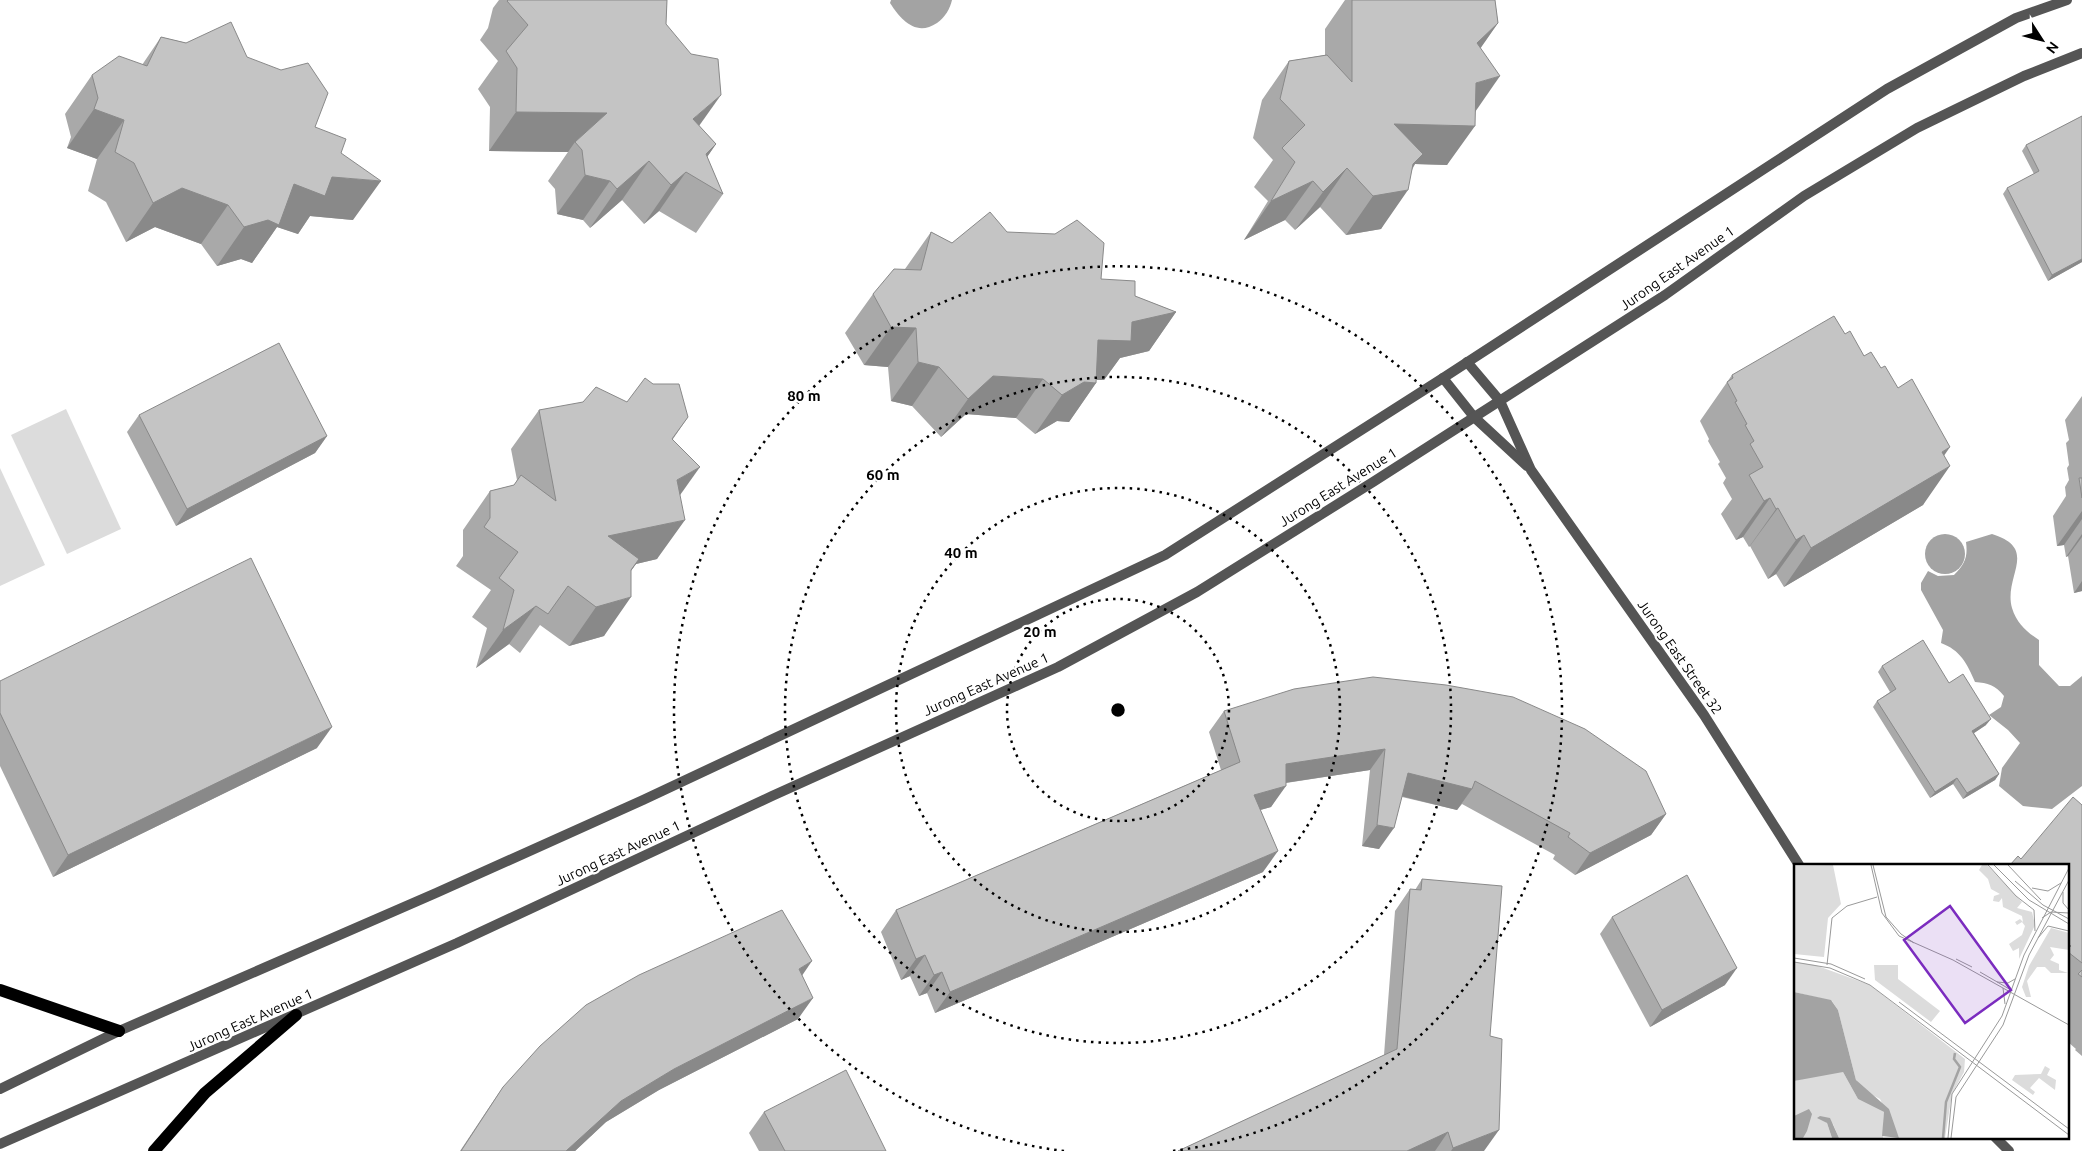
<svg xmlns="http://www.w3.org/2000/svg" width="2082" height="1151" viewBox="0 0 2082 1151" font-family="Ubuntu,sans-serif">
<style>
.green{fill:#dcdcdc}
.water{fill:#a3a3a3}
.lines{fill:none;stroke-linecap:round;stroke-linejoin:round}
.minor{stroke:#555;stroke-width:10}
.tertiary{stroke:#555;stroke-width:10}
.primary{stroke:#000;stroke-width:12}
.wall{fill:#a9a9a9}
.shaded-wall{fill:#898989}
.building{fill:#c4c4c4;stroke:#898989}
.ring{fill:none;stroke:#000;stroke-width:2.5;stroke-dasharray:2.5 5}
.labels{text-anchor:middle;stroke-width:4.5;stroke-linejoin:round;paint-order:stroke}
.street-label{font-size:14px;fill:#000;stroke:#fff}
.inset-river{fill:none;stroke:#a3a3a3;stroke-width:2.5}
.inset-road{fill:none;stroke:#999;stroke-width:1}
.view{fill:#7b2cbf;fill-opacity:0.15;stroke:#7b2cbf;stroke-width:2.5}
.inset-edge{fill:none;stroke:#000;stroke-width:2.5}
.centre{fill:#000;stroke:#fff;stroke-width:2.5}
.ring-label{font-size:15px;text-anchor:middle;font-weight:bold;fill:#000;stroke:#fff;stroke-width:4.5;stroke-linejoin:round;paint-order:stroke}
</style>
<rect width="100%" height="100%" fill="#fff"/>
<g class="green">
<polygon points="66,409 121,529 67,554 11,435"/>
<polygon points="0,468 45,565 0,586"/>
</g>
<g class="water">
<path d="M891 0H952C950 9 945 17 937 23 916 37 901 20 890 3Z"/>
<path d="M1992 534C2040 549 2003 576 2012 608 2017 624 2027 632 2039 640V665L2059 686H2070L2082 676V786L2052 809 2023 806 1999 786 2002 768 2020 743 2008 730 1989 715 2001 707 2004 696C1995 685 1988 683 1975 682 1967 663 1960 650 1941 643L1943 630 1921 590V583L1928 571 1938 576 1954 575C1965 564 1968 557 1966 542Z"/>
<circle cx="1945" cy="554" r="20"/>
</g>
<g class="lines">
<g class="minor">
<polyline points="1467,362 1500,401 1531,470 1704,715 1799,865"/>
<polyline points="1443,378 1474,417 1527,466"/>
<polyline points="1995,1137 2009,1151"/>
</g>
<g class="tertiary">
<polyline points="0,1089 119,1031 436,893 643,800 1165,555 1443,378 1887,89 2016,18 2067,0"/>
<polyline points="0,1144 457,943 772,796 1058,667 1197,592 1373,482 1665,295 1804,196 1917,128 2024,76 2082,53"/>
</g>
<g class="primary">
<polyline points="0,990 119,1031"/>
<polyline points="154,1151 205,1093 296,1015"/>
</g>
</g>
<g class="wall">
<polygon points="499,0 667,0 666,24 699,126 716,144 707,157 723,194 696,233 659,211 644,224 622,200 590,228 583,220 557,214 555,189 548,181 568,152 489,151 490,107 478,89 498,61 480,40 488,28 493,8"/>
<polygon points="1345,0 1495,0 1498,23 1480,48 1475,112 1447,165 1415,164 1412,170 1381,229 1346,235 1320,207 1295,230 1285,220 1244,240 1268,201 1254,187 1273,160 1253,138 1262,100 1289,61 1325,55 1325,29"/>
<polygon points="161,37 247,57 315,127 341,153 353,220 310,216 298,234 277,227 252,263 241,259 217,266 201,244 155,227 126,242 106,202 88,191 97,159 67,148 71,137 65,114 92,75 142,65"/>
<polygon points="2082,116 2082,262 2048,281 2003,194 2007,188 2034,174 2022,151 2026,145"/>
<polygon points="931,232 952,243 1007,232 1135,296 1176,312 1149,351 1120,358 1104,380 1096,380 1096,383 1069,422 1057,421 1035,434 1016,418 966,414 941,437 912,406 891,401 888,367 864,365 845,333 873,294 905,269"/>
<polygon points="1845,334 1864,356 1881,368 1898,388 1944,456 1923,505 1784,587 1776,574 1768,579 1750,546 1749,547 1743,537 1736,540 1721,514 1732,499 1723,483 1726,478 1718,464 1720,462 1708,441 1709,439 1700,421 1732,375"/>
<polygon points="2082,396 2082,591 2074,593 2068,556 2066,557 2064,545 2057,546 2053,516 2066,496 2065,487 2069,480 2067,468 2069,465 2066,443 2069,440 2065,420"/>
<polygon points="627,402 688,417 673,439 680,495 657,559 636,564 631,570 604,636 569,646 540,625 520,653 509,644 476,668 487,628 472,617 491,590 456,566 463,556 463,530 490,491 514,485 517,480 511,449 539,410"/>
<polygon points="139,415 327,436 315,453 176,526 127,432"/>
<polygon points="1882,666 1949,683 1986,725 1974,733 1999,774 1995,780 1963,799 1953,784 1930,798 1873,707 1877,701 1890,692 1878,672"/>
<polygon points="0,681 317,748 53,877 0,766"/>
<polygon points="1224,711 1666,814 1651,835 1575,875 1553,859 1555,855 1462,804 1457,810 1402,797 1379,849 1362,846 1370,770 1286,783 1271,807 1260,810 1263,872 935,1013 927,993 919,996 910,976 901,980 881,932 896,910 1221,770 1209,732"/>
<polygon points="2082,805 2082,1056 2075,1050 2076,1049 2068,1042 2068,865 2021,859"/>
<polygon points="1422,879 1490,1036 1484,1151 1178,1151 1384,1055 1395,911 1410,889 1415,890"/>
<polygon points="1612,917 1725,985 1650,1027 1600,934"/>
<polygon points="802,975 798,1019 659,1090 606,1122 575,1151 460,1151 488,1109 503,1087"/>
<polygon points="764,1112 886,1151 759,1151 749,1133"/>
</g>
<g class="shaded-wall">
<polygon points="1498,23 1471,62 1477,43"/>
<polygon points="1500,76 1473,115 1476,83"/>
<polygon points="721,95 694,133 693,119"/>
<polygon points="94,109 124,120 97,159 67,148"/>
<polygon points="516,112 607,113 575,142 568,152 489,151"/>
<polygon points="1394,124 1475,126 1447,165 1415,164 1396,192 1408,190 1381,229 1346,235 1373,196"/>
<polygon points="716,144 694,176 706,154"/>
<polygon points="649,161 622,200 590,228 617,189"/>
<polygon points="1347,168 1320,207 1295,230 1323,192"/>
<polygon points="686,172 659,211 644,224 671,185"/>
<polygon points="585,175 610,181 583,220 557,214"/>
<polygon points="332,177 381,181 353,220 310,216 298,234 277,227 252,263 241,259 217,266 244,227 294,184"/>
<polygon points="1313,181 1285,220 1244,240 1271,201"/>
<polygon points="182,188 228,205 201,244 155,227 126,242 153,203"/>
<polygon points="2082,259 2082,262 2048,281 2052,275"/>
<polygon points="1176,312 1149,351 1120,358 1104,380 1071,379 1098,340 1132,322"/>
<polygon points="891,327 916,328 888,367 864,365"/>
<polygon points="918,362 939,367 912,406 891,401"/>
<polygon points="993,376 1043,379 1016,418 966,414 941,437 968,399"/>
<polygon points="1084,382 1096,383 1069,422 1057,421 1035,434 1062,395"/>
<polygon points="327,436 315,453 176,526 187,509"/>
<polygon points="1950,447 1928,479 1950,466 1923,505 1784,587 1811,548 1942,452"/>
<polygon points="700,467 673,505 677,480"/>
<polygon points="1770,498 1743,537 1736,540 1764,501"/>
<polygon points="1778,508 1750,546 1749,547 1776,509"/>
<polygon points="2082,511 2082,519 2064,545 2057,546"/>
<polygon points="685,520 657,559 636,564 607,604 631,597 604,636 569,646 596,607 608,536"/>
<polygon points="2082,534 2082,537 2068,556 2066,557"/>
<polygon points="1804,535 1776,574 1768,579 1796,540"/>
<polygon points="2082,581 2082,591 2074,593"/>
<polygon points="536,606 509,644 476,668 503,630"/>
<polygon points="1991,719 1986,725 1968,737 1972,731"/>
<polygon points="332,727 317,748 53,877 68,855"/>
<polygon points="1385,749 1370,770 1271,785 1286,764"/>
<polygon points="1408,773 1472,789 1457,810 1393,794"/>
<polygon points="1999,774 1995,780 1963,799 1967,793"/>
<polygon points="1957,778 1953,784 1930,798 1935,792"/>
<polygon points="1286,786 1271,807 1239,816 1254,795"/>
<polygon points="1666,814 1651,835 1575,875 1590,853"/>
<polygon points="1377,825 1394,828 1379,849 1362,846"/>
<polygon points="1278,851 1263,872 935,1013 950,992"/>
<polygon points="925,955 910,976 901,980 916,959"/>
<polygon points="812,961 797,983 799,969"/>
<polygon points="1737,968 1725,985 1650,1027 1662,1010"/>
<polygon points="942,972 927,993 919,996 934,975"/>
<polygon points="813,998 798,1019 659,1090 606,1122 575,1151 566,1151 621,1101 674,1069"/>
<polygon points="1499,1130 1484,1151 1451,1151 1453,1148"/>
<polygon points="1448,1132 1435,1151 1407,1151"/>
</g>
<g class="building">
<polygon points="508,0 667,0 666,24 691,54 718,59 721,95 693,119 716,144 706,154 723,194 686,172 671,185 649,161 617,189 610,181 585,175 582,150 575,142 607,113 516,112 517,68 506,51 528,25 507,1"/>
<polygon points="1352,0 1495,0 1498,23 1477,43 1500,76 1476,83 1475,126 1394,124 1423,154 1413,164 1408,190 1373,196 1347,168 1323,192 1313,181 1271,201 1295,162 1282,148 1305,125 1280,99 1289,61 1327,55 1352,82"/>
<polygon points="231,22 247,57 281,70 308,63 328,93 315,127 346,139 341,153 381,181 332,177 325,196 294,184 279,225 268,220 244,227 228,205 182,188 153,203 134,163 115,152 124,120 94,109 98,98 92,75 119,56 147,66 161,37 186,43"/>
<polygon points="2082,116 2082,259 2052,275 2007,188 2039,171 2026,145"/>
<polygon points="990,212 1007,232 1055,234 1077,220 1104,243 1101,279 1135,281 1135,296 1176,312 1132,322 1131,341 1098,340 1096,383 1084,382 1062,395 1043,379 993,376 968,399 939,367 918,362 916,328 891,327 873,294 894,269 921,270 931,232 952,243"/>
<polygon points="1834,316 1845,334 1850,331 1864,356 1871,352 1881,368 1885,366 1898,388 1912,379 1950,447 1942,452 1950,466 1811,548 1804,535 1796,540 1778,508 1776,509 1770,498 1764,501 1749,475 1763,467 1750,444 1754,441 1745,425 1747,424 1735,402 1737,401 1727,382 1733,378 1732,375"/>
<polygon points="279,343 327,436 187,509 139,415"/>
<polygon points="645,378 653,384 679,384 688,417 672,439 700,467 677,480 685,520 608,536 639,559 631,570 631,597 596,607 568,586 548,614 536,606 503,630 514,590 499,578 518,552 484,527 490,518 490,491 514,485 521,475 556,501 539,410 583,402 596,387 627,402"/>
<polygon points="2079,478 2082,478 2082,498"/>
<polygon points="251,558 332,727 68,855 0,713 0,681"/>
<polygon points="1923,640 1949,683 1963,674 1991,719 1972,731 1999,774 1967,793 1957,778 1935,792 1877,701 1896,689 1882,666"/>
<polygon points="1373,677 1446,685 1513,697 1585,729 1646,771 1666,814 1590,853 1568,837 1570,833 1475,781 1472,789 1408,773 1394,828 1377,825 1385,749 1286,764 1286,786 1254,795 1278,851 950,992 942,972 934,975 925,955 916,959 896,910 1240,762 1224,711 1294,689"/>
<polygon points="2073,797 2082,805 2082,963 2068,952 2068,949 2071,946 2068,943 2068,865 2010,865 2018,856 2021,859"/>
<polygon points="1687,875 1737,968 1662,1010 1612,917"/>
<polygon points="1422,879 1502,886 1490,1036 1502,1039 1499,1130 1453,1148 1448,1132 1407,1151 1178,1151 1397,1049 1410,889 1421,890"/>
<polygon points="782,910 812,961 799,969 813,998 674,1069 621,1101 566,1151 461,1151 503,1087 540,1046 586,1005 639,975"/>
<polygon points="2082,970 2082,977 2078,974"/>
<polygon points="846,1070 886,1151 785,1151 764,1112"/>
</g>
<g class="ring">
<circle cx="1118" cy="710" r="111"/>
<circle cx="1118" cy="710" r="222"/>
<circle cx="1118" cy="710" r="333"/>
<path d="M1064 1151A444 444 0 1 1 1172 1151"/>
</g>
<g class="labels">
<g class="street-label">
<text transform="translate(1677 268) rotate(-35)" y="5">Jurong East Avenue 1</text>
<text transform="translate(1338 487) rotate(-32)" y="5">Jurong East Avenue 1</text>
<text transform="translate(1680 657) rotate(55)" y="5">Jurong East Street 32</text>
<text transform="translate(986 684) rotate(-24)" y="5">Jurong East Avenue 1</text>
<text transform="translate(618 853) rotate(-25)" y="5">Jurong East Avenue 1</text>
<text transform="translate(250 1020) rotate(-24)" y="5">Jurong East Avenue 1</text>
</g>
</g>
<g transform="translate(1794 864)">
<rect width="275" height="275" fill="#fff"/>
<path d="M39 1 47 40 34 54 30 93 0 90V2ZM188 1H193L228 38 223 44 238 48 241 61 225 95V84L219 87 215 80 228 71 231 62 228 58 223 61 221 58 226 55 229 58 228 52 209 43 208 34 205 38 199 37 200 32 206 30 197 25 194 15 185 6ZM257 64 275 69V86L256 83 260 91 256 96 265 100V106L274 109H257L251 103H243L233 117 237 133H232L228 123 235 102ZM0 98 21 101 76 121 171 195 170 208 158 230 151 274H105L86 235 69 226 62 216 44 146 38 137 0 128ZM80 101H104V115L146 147 137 158 81 116ZM251 202 256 205 253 211 262 216 261 226 245 214 236 224 241 228 239 231 218 216 221 211 247 210ZM37 208H49L64 235 90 248 89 274H45L39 260 25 253 33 259 38 274H0V217Z" fill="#dcdcdc"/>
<path d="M0 128 37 136 44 146 62 216 95 245 105 274 88 272 90 248 64 235 49 208 0 217ZM15 245 18 250 13 267 9 274H0V252ZM26 252 36 254 45 274H38L33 259 23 254Z" fill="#a3a3a3"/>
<path class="inset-river" d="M149 274 152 238 166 203 160 195 161 189"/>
<path class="inset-road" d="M77 1 88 49 105 72 159 96 275 161M79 1 92 53 107 70 120 79M194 1 222 32 240 46 241 67M200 1 235 36 275 60M214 1 247 36M221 17 249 41 275 55M238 24 254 27 267 19M269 28V39L275 46M248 54 257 48 275 49M244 74 254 62 275 67M0 94 37 100 71 115M162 95 178 103M0 98 36 104 76 121 275 271M33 101 38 54 53 42 83 33M186 108 217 126M203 118 214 119 221 115M209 124 211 140M105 138 275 265M154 274 158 230 208 152 230 91 275 4M157 274 162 233 209 161 235 91 275 16"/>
<path class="view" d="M156 42 217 126 171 159 110 76Z"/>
<rect width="275" height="275" class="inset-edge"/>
</g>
<circle cx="1118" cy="710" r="8" class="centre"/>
<g class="ring-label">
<text x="804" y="401">80 m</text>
<text x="883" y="480">60 m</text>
<text x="961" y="558">40 m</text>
<text x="1040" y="637">20 m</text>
</g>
<g transform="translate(2042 40) rotate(126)" stroke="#ffffff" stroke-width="4" paint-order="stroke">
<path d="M0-4L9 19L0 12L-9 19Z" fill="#000000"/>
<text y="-8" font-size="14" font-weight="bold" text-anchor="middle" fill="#000000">N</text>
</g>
</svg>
